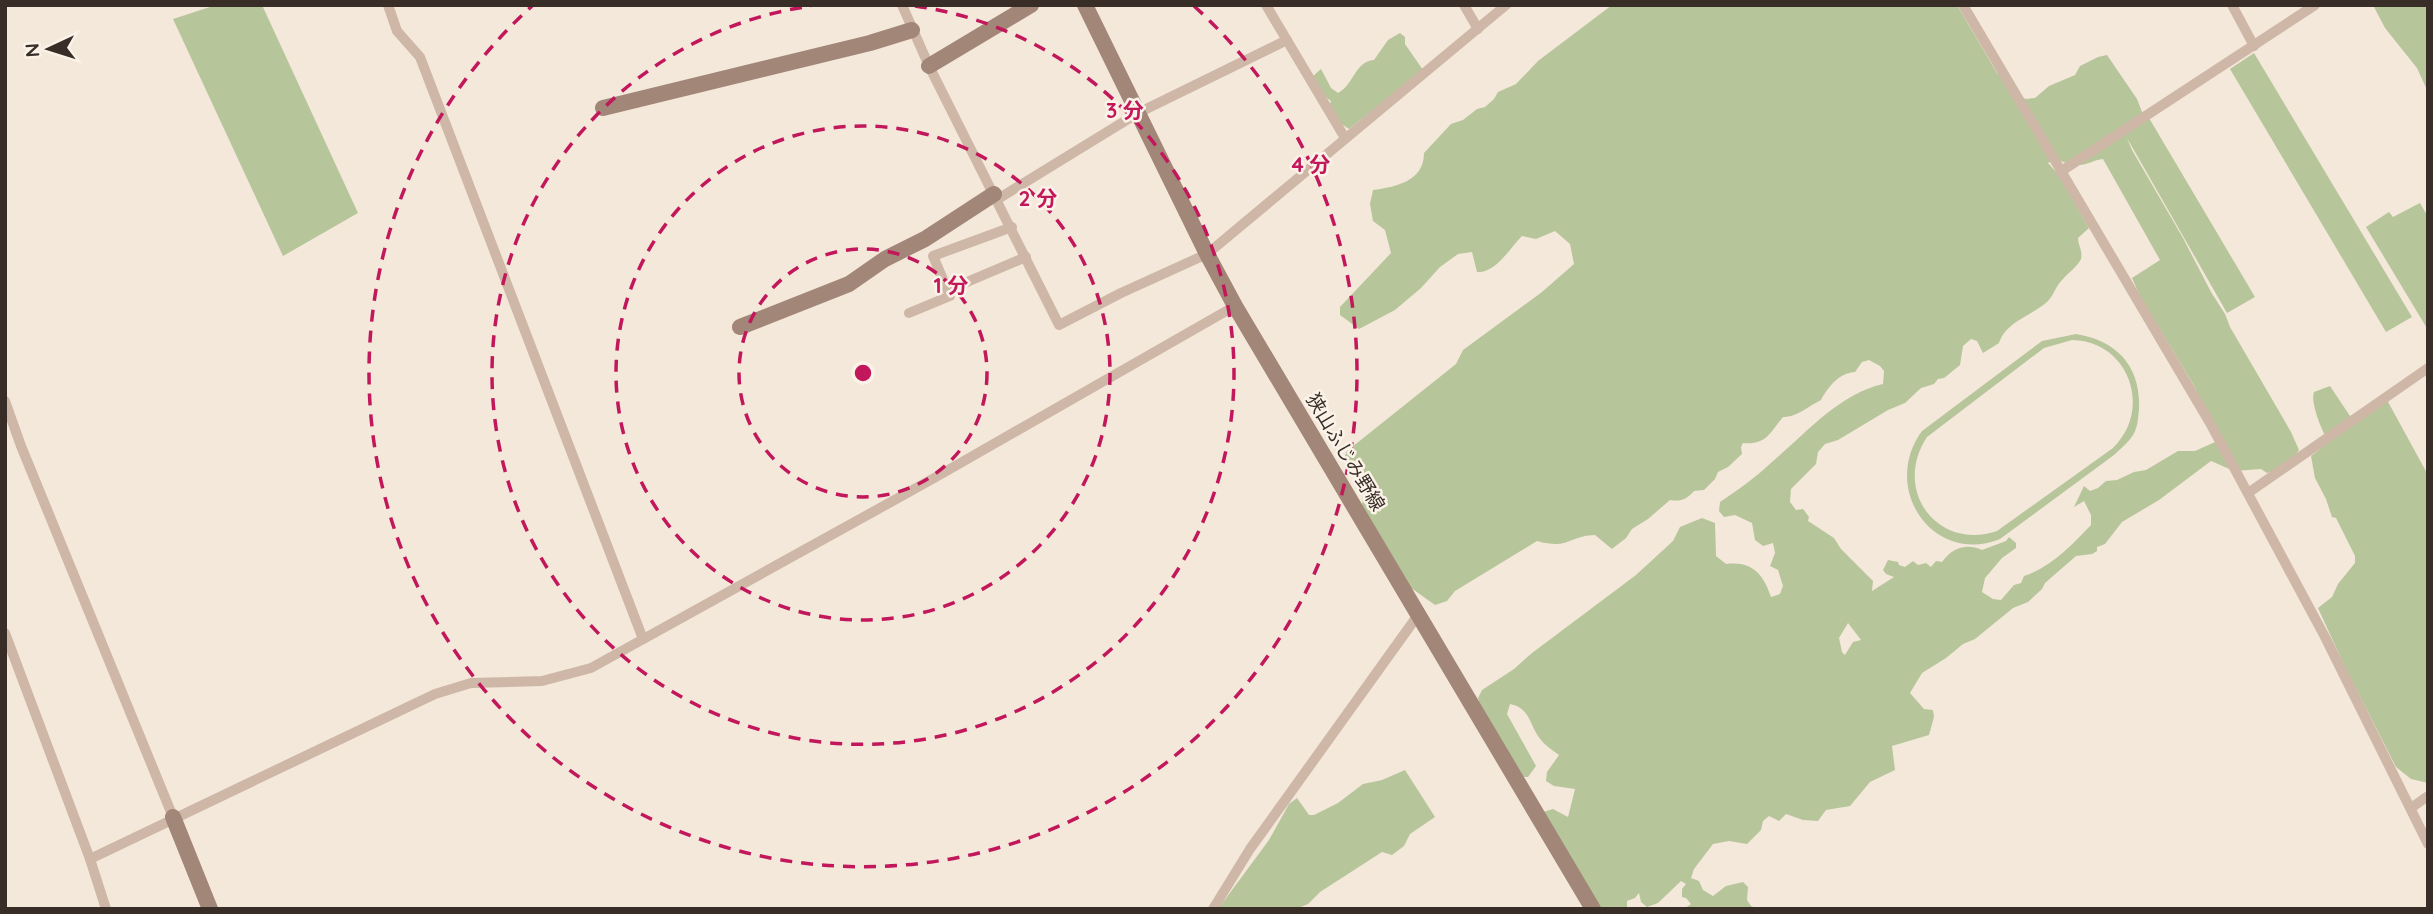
<svg xmlns="http://www.w3.org/2000/svg" width="2433" height="914" viewBox="0 0 2433 914" font-family="Quicksand,'Noto Sans JP',sans-serif">
<style>
.green{fill:#b7c59a;fill-rule:evenodd}
.lines{fill:none;stroke-linecap:round;stroke-linejoin:round}
.street{stroke:#ceb7a6;stroke-width:10}
.secondary{stroke:#a28677;stroke-width:16}
.ring{fill:none;stroke:#c2185b;stroke-width:3.5;stroke-dasharray:12 9}
.labels{text-anchor:middle;stroke-width:5;stroke-linejoin:round;paint-order:stroke}
.street-label{font-size:19px;fill:#392d28;stroke:#fbf2e8}
.centre{fill:#c2185b;stroke:#fbf2e8;stroke-width:3.5}
.ring-label{font-size:21px;text-anchor:middle;font-weight:bold;fill:#c2185b;stroke:#fbf2e8;stroke-width:5;stroke-linejoin:round;paint-order:stroke}
</style>
<rect width="100%" height="100%" fill="#f4e8db"/>
<g class="green">
<polygon points="216,5 262,5 358,213 283,256 173,19"/>
<path d="M1612 5H1957L1997 73 2010 82 2021 97 2026 99 2035 98 2049 86 2075 75 2080 66 2098 57 2107 55 2137 99 2145 120 2149 118 2255 297 2227 313 2127 138 2132 150 2183 238 2211 292 2225 314 2230 327 2291 432 2299 450C2292 462 2280 470 2267 473L2261 469 2234 471 2211 461 2159 500 2122 522 2105 544 2097 547V551L2092 554 2076 556 2045 583 2042 589 2028 602 2013 608 1975 639 1963 644 1946 658 1922 673 1910 693 1924 709 1933 710 1934 717 1929 735 1892 746 1895 770 1870 782 1850 806 1826 810 1818 821 1803 820 1786 814 1779 821 1769 816 1763 821 1761 830 1747 844 1729 841 1713 844 1694 869 1691 878 1699 881 1703 890 1713 896 1726 886 1743 882 1748 887 1747 900 1751 906 1758 909H1684L1691 904 1686 898 1682 897V889L1686 884 1681 881 1658 903 1647 907 1641 902 1639 893 1635 898 1627 901V909H1597L1543 812 1553 809 1568 817 1575 789 1554 786 1546 781 1547 772 1559 755C1551 749 1543 744 1538 736 1529 722 1529 708 1510 704L1507 714 1536 766 1528 777H1522L1481 709 1478 698 1482 690 1514 669 1532 653 1636 575 1673 541 1680 527 1702 518 1715 523 1716 556 1726 564C1752 561 1763 573 1771 597L1780 594 1783 586 1778 570 1770 566 1775 553 1773 543 1763 546 1755 540 1752 523 1735 515 1724 517 1719 511 1720 502C1738 490 1756 477 1772 462 1805 434 1839 394 1883 384L1884 371 1880 366 1869 360 1862 362 1855 372C1839 373 1828 387 1821 400 1809 406 1795 418 1783 417 1770 432 1767 445 1743 443L1741 447 1742 454 1728 467 1718 472 1715 479 1704 490 1694 491C1687 499 1681 502 1670 500L1648 519 1632 529 1626 538 1612 549 1595 535C1568 536 1569 550 1537 541L1455 591 1447 601 1435 605 1407 585 1362 506 1364 481 1345 456 1347 451 1456 364 1463 350 1542 292 1574 264 1570 244 1555 231 1536 239 1522 236C1510 248 1495 274 1477 272L1472 252 1458 254 1440 267 1421 288 1395 310 1359 329 1340 315V307L1391 253 1385 230 1373 221 1370 204 1373 190C1396 187 1424 181 1424 153L1451 124 1463 120 1477 109 1485 107 1494 99 1498 92 1516 84 1538 61ZM2055 159C2063 161 2070 166 2079 165 2087 165 2094 160 2103 159L2160 260 2132 278 2139 294 2193 384 2222 439 2195 451H2178L2146 470 2134 472 2117 480 2106 481 2098 488 2090 491 2084 486 2074 507 2084 501 2091 515V525C2071 546 2051 567 2024 576L2021 583 2014 585 2001 600 1993 599 1982 592 1985 578 2002 558 2016 548V543L2009 537 2006 541 1982 550C1966 543 1952 548 1942 562L1936 561 1931 567 1926 563 1918 565 1913 561 1905 567 1899 565 1898 562 1888 560 1883 570 1886 574 1894 577 1872 591 1873 581 1841 549 1834 538 1808 521 1809 517 1803 509 1796 510 1790 502 1791 489 1816 464 1818 452 1825 444 1838 440 1888 410 1905 403 1921 388 1934 384 1938 379 1944 378 1960 365 1963 346 1971 339 1977 341 1983 353 1999 343C2006 321 2032 316 2048 301 2054 295 2056 285 2063 279 2068 273 2078 266 2081 259 2083 251 2078 245 2078 238L2089 228 2057 173 2048 163ZM1848 623 1861 640 1853 642 1845 655 1842 652 1839 638Z"/>
<polygon points="2373,5 2428,5 2428,92 2417,68 2385,28"/>
<path d="M1400 33 1405 37V44L1423 70 1349 129 1340 123 1329 107 1331 101 1323 95 1313 76 1321 69 1331 88 1338 93C1354 85 1355 61 1374 60L1388 40Z"/>
<polygon points="2254,53 2412,317 2386,332 2230,69"/>
<polygon points="2420,203 2428,217 2428,330 2366,227 2389,212 2393,217"/>
<path d="M2076 334C2118 341 2141 367 2139 409 2138 418 2138 427 2133 435 2128 443 2120 449 2114 455L2000 539C1933 566 1880 488 1922 431L2042 341ZM2072 340C2129 341 2153 409 2113 448L1997 531C1937 551 1892 490 1927 437L2044 348Z"/>
<path d="M2330 386 2350 416 2387 400 2428 475V783L2411 779 2396 767 2345 667 2318 608 2332 597 2338 584 2355 563V556L2336 518 2332 517 2326 499 2315 478 2311 456 2329 442C2322 432 2310 402 2314 392Z"/>
<polygon points="1405,770 1435,817 1410,834 1404,846 1392,855 1382,852 1320,892 1308,904 1296,909 1218,909 1269,840 1289,804 1297,798 1309,815 1314,815 1338,803 1363,784 1382,780"/>
</g>
<g class="lines">
<g class="street">
<polyline points="388,5 397,31 420,57 643,639"/>
<polyline points="902,5 929,66 1059,325 1121,293 1207,254 1506,5"/>
<polyline points="1266,5 1345,138"/>
<polyline points="1464,5 1478,29"/>
<polyline points="1963,5 2210,423 2325,637 2428,844"/>
<polyline points="2232,5 2254,46"/>
<polyline points="2060,172 2315,5"/>
<polyline points="998,199 1138,113 1287,40"/>
<polyline points="948,290 1026,257"/>
<polyline points="909,313 950,296 933,256 1012,227"/>
<polyline points="5,401 21,446 173,817"/>
<polyline points="2248,493 2428,368"/>
<polyline points="5,633 90,859 106,909"/>
<polyline points="2411,808 2428,796"/>
<polyline points="90,859 435,694 471,683 542,681 591,668 936,477 1235,306"/>
<polyline points="1213,909 1250,849 1418,615"/>
</g>
<g class="secondary">
<polyline points="1085,5 1207,254 1235,306 1593,909"/>
<polyline points="929,66 1031,5"/>
<polyline points="603,108 870,43 912,30"/>
<polyline points="740,327 849,284 885,259 925,239 994,194"/>
<polyline points="173,817 210,909"/>
</g>
</g>
<g class="ring">
<circle cx="863" cy="373" r="124"/>
<circle cx="863" cy="373" r="247"/>
<path d="M915 6A371 371 0 1 1 811 6"/>
<path d="M1194 6A494 494 0 1 1 532 6"/>
</g>
<g class="labels">
<g class="street-label">
<text transform="translate(1346 452) rotate(59)" y="7">狭山ふじみ野線</text>
</g>
</g>
<circle cx="863" cy="373" r="10" class="centre"/>
<g class="ring-label">
<text x="1125" y="118">3 分</text>
<text x="1311" y="172">4 分</text>
<text x="1038" y="206">2 分</text>
<text x="951" y="293">1 分</text>
</g>
<rect width="2433" height="914" fill="none" stroke="#392d28" stroke-width="14"/>
<g transform="translate(49 49) rotate(266)" stroke="#fbf2e8" stroke-width="5" paint-order="stroke">
<path d="M0-5L12 26L0 18L-12 26Z" fill="#392d28"/>
<text y="-10" font-size="19" font-weight="bold" text-anchor="middle" fill="#392d28">N</text>
</g>
</svg>
